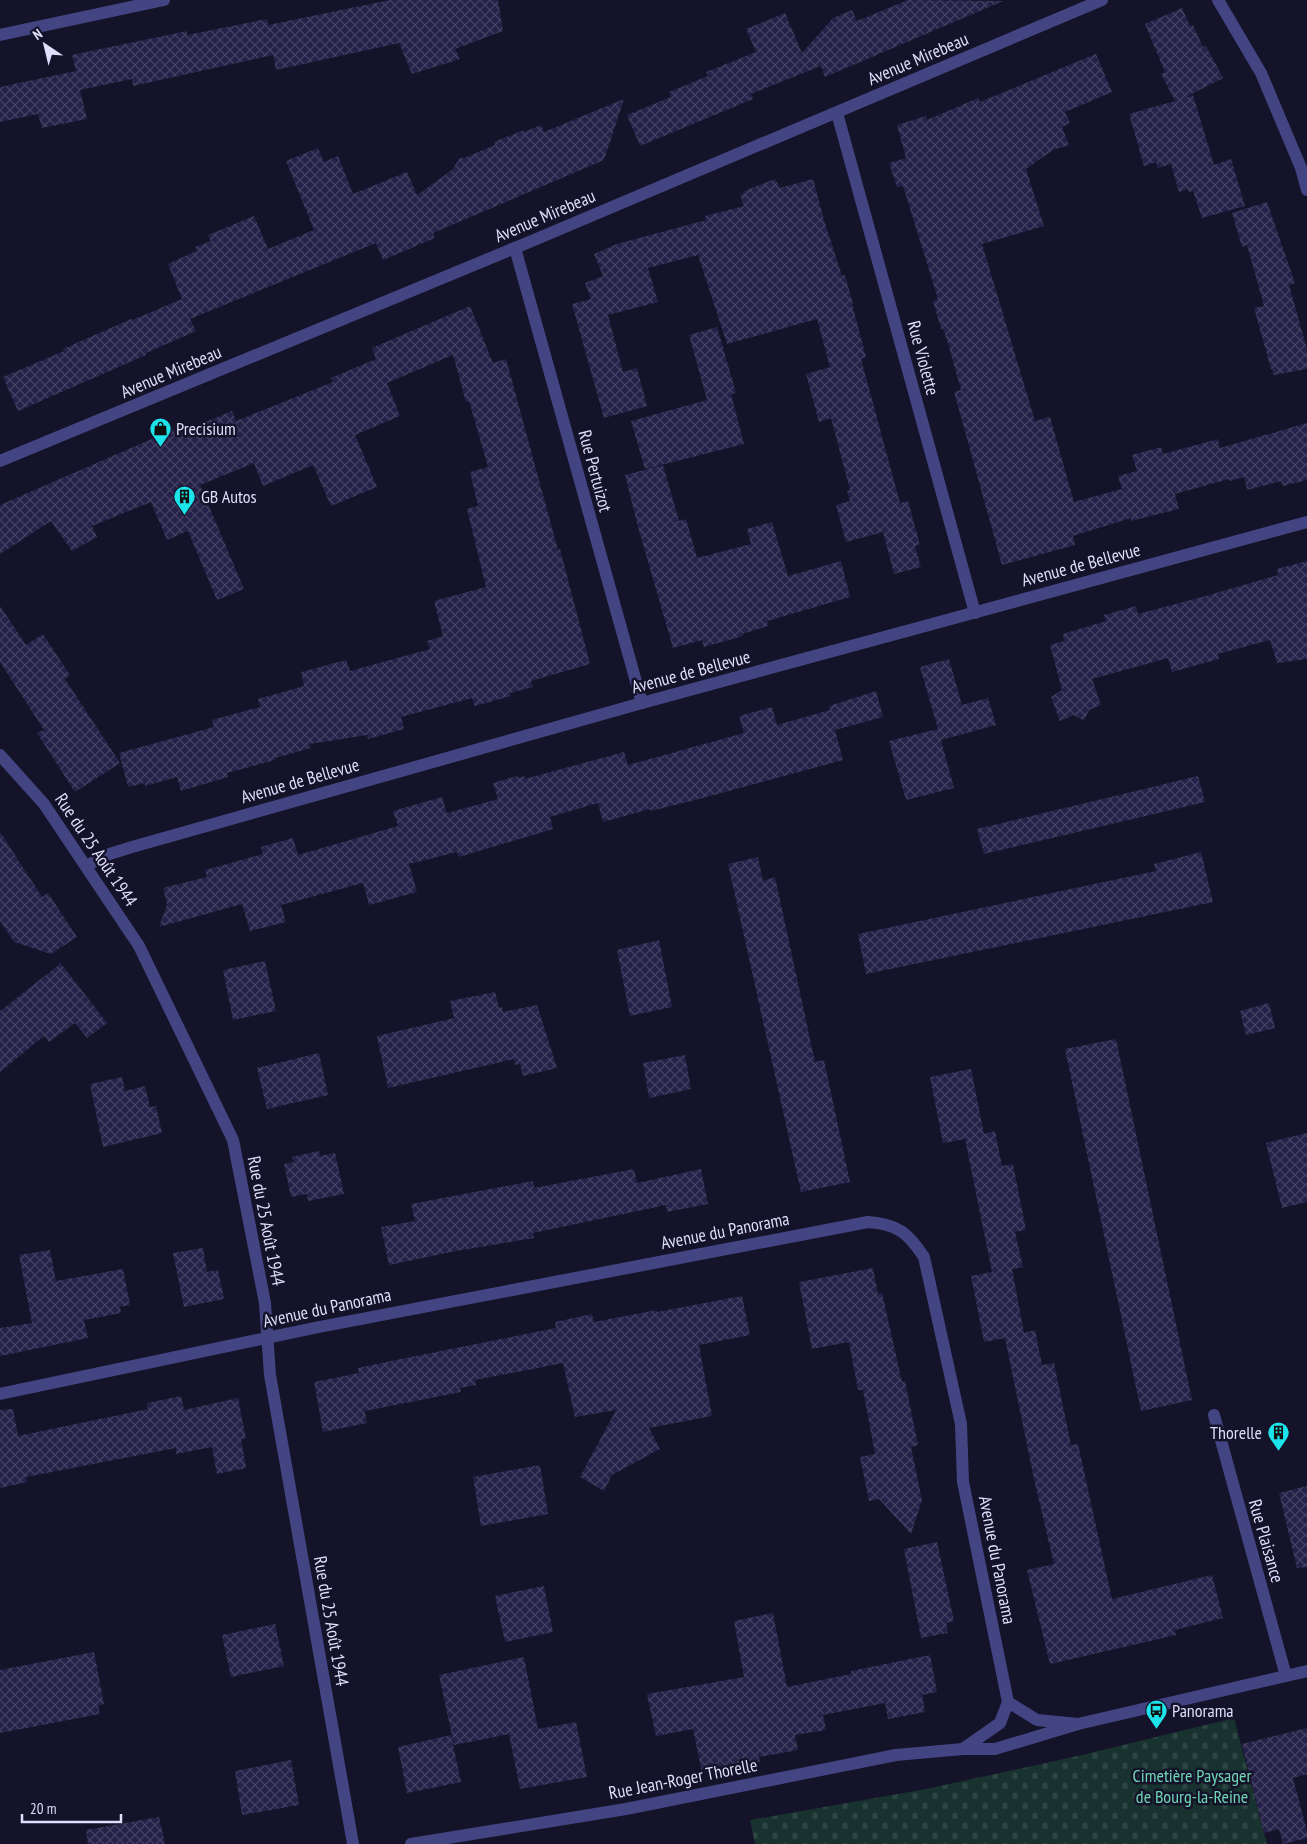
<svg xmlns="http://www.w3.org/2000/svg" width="1307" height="1844" viewBox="0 0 1307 1844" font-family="'PT Sans Narrow',sans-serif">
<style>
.cemetery{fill:url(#cemetery-stones)}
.building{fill:url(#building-cross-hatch)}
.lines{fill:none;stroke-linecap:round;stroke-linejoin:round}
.minor{stroke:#434583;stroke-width:12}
.labels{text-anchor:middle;stroke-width:5;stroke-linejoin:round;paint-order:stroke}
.street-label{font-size:18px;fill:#dfdefc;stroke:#151329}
.poi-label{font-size:18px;fill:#dfdefc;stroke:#151329;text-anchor:start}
.park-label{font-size:18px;fill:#6fd6b5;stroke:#151329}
</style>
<defs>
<pattern id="cemetery-stones" width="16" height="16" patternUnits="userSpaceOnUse" patternTransform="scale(1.25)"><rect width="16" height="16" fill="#17322f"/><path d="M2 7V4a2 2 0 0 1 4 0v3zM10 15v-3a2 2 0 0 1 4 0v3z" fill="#2d4644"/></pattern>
<pattern id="building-cross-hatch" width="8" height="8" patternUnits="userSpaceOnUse" patternTransform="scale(1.25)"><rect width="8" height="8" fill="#262148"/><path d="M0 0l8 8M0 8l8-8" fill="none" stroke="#454163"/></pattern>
</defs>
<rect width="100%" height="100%" fill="#151329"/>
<polygon class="cemetery" points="1234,1718 1267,1844 755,1844 750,1820 926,1789 1082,1755"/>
<g class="building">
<polygon points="390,0 498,0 503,31 455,49 460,59 412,74 399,43 276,70 273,55 133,86 132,79 80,90 87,119 42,128 38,114 0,122 0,87 76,71 72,55 187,31 187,35 267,19 268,25"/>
<polygon points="908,0 1003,1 825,77 821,66 751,94 753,99 640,146 627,115 671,97 669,92 708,76 706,72 756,52 746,29 785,13 802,53 833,18 852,10 857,21"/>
<polygon points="1182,8 1190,26 1193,25 1203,47 1206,46 1223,78 1184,98 1193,95 1214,165 1231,159 1245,206 1202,218 1193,191 1189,192 1188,189 1179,192 1171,164 1158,168 1156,162 1144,166 1129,114 1175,101 1161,74 1165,72 1145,24"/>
<polygon points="1096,54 1112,92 1065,112 1070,123 1062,127 1069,145 1053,150 1026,169 1044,226 982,244 1035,421 1050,417 1074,502 1122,489 1118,476 1137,471 1132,455 1161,447 1163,454 1218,439 1220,448 1307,423 1307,480 1283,486 1281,481 1247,490 1244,477 1230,481 1229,479 1175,494 1179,509 1131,521 1131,518 1073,536 1075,545 1002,565 954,392 961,390 948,343 943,329 941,329 933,301 938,299 903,186 897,187 889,163 906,158 897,125 926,116 927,120 978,98 980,102"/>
<polygon points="624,99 604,160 433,233 435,238 383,260 376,243 190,319 196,331 146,353 146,355 18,411 3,377 64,351 63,349 131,319 132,320 182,299 168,264 196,251 195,247 211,241 208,235 254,216 268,249 314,230 286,161 318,148 324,162 338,156 353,194 407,172 417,195 452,170 460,158 464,158 495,145 494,142 524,130 524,132 541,125 544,132"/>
<polygon points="775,179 780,188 813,179 824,220 842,276 845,275 853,304 852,304 866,357 861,359 900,503 908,501 920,545 915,546 921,567 894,574 883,532 846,542 836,505 850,501 847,491 850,490 831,418 819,422 806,374 830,367 817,319 727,344 698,255 648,268 658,302 608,315 623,372 637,368 647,406 604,418 572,304 591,299 585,283 603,276 594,254 617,244 706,220 705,216 744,206 740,195 745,193 744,191"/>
<polygon points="1267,202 1295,283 1289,285 1307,349 1307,369 1274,375 1272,369 1271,369 1254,308 1264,306 1247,245 1242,247 1232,213"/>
<polygon points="470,306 493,363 506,359 558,550 560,549 590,664 531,681 533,687 510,693 511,696 475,706 472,698 401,717 404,729 368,739 367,735 310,744 311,748 275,758 275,760 227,773 228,777 181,791 177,777 145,786 145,783 128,787 119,753 214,727 212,720 260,707 258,699 304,686 301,672 346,660 350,671 430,649 427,641 443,636 434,601 486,587 467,509 478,506 470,472 488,467 469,401 466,402 453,355 387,383 400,416 355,435 377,487 331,506 313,465 263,486 254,463 200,485 244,589 217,600 188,531 167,540 151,502 92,526 97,537 72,551 51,521 0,554 0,505 177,428 179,433 232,411 236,421 333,382 331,378 376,359 372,348"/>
<polygon points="717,327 736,393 731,394 744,444 645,469 631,421 707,400 689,335"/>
<polygon points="663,465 679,521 686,519 697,558 751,544 747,529 772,522 788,576 841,561 850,597 767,621 768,626 742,634 743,636 704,647 702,640 673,648 638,527 625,475"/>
<polygon points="1307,561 1307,659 1277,663 1270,640 1218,654 1219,659 1172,672 1168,658 1092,679 1101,705 1089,710 1084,721 1074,715 1060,721 1051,697 1062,690 1050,645 1064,641 1063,634 1106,621 1104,615 1136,606 1138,614 1202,597 1278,575 1277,569"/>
<polygon points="0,606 26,645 43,634 70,675 65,679 120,763 75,792 37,733 44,730 0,662"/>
<polygon points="949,659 962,705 988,698 996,725 941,740 954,788 906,800 889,741 938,729 920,667"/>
<polygon points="876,691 883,717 835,730 843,760 699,799 651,811 650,809 603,822 598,803 550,817 553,829 459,857 457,852 409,864 417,892 369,905 363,883 281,905 286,922 250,931 242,904 159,927 167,905 163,888 207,877 205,870 263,854 261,847 293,838 298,855 398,826 393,811 442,797 447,813 498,799 493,783 517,776 518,778 525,776 525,779 624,752 628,765 744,733 739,716 772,707 777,725 830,710 829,706"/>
<polygon points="1198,776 1205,802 984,854 977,829"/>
<polygon points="0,832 42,897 48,893 77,937 51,954 14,942 0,921"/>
<polygon points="1201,852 1213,902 866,974 858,934 1156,871 1154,864"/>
<polygon points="758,857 763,881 775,877 815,1062 824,1060 850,1182 801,1192 728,864"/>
<polygon points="659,940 672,1007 630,1016 617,950"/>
<polygon points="59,961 107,1023 87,1038 75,1023 49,1042 44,1036 0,1072 0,1011 60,964"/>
<polygon points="265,961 276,1011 233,1020 223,970"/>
<polygon points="495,992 499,1008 502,1007 503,1012 537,1005 557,1068 523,1076 520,1064 515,1065 514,1059 388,1088 377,1036 454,1018 450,1001"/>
<polygon points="1269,1003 1275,1028 1246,1035 1240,1011"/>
<polygon points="1116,1039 1192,1400 1141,1411 1065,1049"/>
<polygon points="319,1053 328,1095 267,1109 257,1068"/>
<polygon points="685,1055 691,1089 649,1098 643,1063"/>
<polygon points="971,1069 984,1134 995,1131 1002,1166 1013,1164 1026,1230 1015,1232 1023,1267 1012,1269 1024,1333 1035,1330 1042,1365 1054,1363 1071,1445 1078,1444 1112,1599 1212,1575 1223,1618 1175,1630 1176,1635 1050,1664 1027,1570 1054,1564 1034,1479 1005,1338 984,1342 971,1276 992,1272 965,1139 943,1143 930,1077"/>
<polygon points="122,1077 125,1091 145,1086 150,1107 156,1106 162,1133 103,1147 90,1084"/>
<polygon points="1307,1133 1307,1202 1282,1208 1266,1143"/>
<polygon points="319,1151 320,1156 335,1153 344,1194 308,1201 307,1194 291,1197 284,1164 294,1162 292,1157"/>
<polygon points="634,1169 637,1183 701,1169 708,1204 667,1212 666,1205 533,1233 534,1238 456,1251 389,1265 381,1227 415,1221 411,1204 533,1181 534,1188"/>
<polygon points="203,1248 207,1272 218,1270 224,1299 184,1307 173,1253"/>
<polygon points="50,1250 56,1281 123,1269 130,1305 120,1307 121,1313 84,1320 88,1338 0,1356 0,1328 32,1323 19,1255"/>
<polygon points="873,1268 878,1294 882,1293 902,1382 905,1381 918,1445 911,1447 922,1500 911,1534 879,1499 869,1501 860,1457 875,1454 863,1390 858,1390 849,1342 812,1349 799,1282"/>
<polygon points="742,1296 750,1335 699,1345 712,1416 649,1428 660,1449 612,1475 604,1491 580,1477 616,1410 575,1417 563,1363 475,1380 476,1385 460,1388 461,1392 365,1411 367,1423 323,1432 314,1382 359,1373 358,1368 386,1362 556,1328 555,1322 592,1314 594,1322 657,1310 657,1312"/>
<polygon points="181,1396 184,1410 238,1398 246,1439 241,1439 246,1468 217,1474 212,1447 176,1454 176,1448 26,1477 27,1482 0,1488 0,1410 13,1409 18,1436 148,1409 147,1403"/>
<polygon points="540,1465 548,1514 481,1526 473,1477"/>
<polygon points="1307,1486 1307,1567 1297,1568 1279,1493"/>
<polygon points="937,1542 954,1621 946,1623 948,1633 921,1638 904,1549"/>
<polygon points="544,1586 553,1632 505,1642 495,1596"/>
<polygon points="773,1613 787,1687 851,1674 851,1671 930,1655 937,1692 922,1695 925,1712 888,1719 885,1703 823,1715 826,1730 795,1735 798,1750 759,1757 760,1762 702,1773 693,1729 656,1736 647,1694 744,1677 734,1621"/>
<polygon points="275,1624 284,1666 231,1677 222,1635"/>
<polygon points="94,1652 104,1704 98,1706 100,1714 0,1733 0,1670"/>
<polygon points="524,1657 538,1729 576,1722 587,1777 520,1789 509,1734 454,1745 439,1675"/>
<polygon points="1307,1728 1307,1774 1293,1778 1307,1831 1307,1838 1283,1844 1279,1829 1264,1833 1242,1744"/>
<polygon points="451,1735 461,1782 407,1793 398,1747"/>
<polygon points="291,1760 299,1805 242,1815 235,1771"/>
<polygon points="159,1817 165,1844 88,1844 86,1830"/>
</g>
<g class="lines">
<g class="minor">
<polyline points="1218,0 1261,73 1301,168 1307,190"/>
<polyline points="0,35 164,0"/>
<polyline points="837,113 975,613"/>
<polyline points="515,248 642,703"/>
<polyline points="0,461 527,243 1102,0"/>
<polyline points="0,755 44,804 139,946 233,1140 265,1303 270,1375 353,1844"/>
<polyline points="87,866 103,856 132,847 642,703 1307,522"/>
<path d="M0 1394 314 1328 868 1222C898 1224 908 1233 924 1257L961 1424 963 1482 1008 1702 1037 1720 1078 1724"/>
<polyline points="1214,1415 1286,1676"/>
<polyline points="963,1749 1000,1723 1008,1702"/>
<polyline points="411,1844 626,1809 896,1755 963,1749 995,1749 1078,1724 1307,1671"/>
</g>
</g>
<defs>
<symbol id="shop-pin" viewBox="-11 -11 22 30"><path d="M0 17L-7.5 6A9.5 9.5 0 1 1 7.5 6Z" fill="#1ce4ea" stroke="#151329"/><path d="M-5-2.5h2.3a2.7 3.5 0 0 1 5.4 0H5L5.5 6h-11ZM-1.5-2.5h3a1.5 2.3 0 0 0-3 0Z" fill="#111"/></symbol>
<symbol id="building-pin" viewBox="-11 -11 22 30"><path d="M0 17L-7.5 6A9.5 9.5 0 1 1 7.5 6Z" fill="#1ce4ea" stroke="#151329"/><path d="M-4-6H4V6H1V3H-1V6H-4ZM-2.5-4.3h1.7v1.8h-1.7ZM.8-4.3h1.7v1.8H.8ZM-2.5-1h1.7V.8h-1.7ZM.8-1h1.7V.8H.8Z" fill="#111"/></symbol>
<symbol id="bus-pin" viewBox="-11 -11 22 30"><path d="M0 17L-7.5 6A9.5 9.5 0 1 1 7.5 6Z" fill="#1ce4ea" stroke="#151329"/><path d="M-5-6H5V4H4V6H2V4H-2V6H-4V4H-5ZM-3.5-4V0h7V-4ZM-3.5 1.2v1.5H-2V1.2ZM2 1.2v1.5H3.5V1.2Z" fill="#111"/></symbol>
</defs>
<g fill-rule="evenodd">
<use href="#shop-pin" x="148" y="416" width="25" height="34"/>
<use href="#building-pin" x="172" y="484" width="25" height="34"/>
<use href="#building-pin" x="1266" y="1420" width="25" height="34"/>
<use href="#bus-pin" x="1144" y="1698" width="25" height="34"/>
</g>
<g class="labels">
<g class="street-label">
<text transform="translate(918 59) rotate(-23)" y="6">Avenue Mirebeau</text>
<text transform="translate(545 216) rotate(-23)" y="6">Avenue Mirebeau</text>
<text transform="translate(923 358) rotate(75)" y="6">Rue Violette</text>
<text transform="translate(171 372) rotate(-23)" y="6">Avenue Mirebeau</text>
<text transform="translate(595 471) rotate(75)" y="6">Rue Pertuizot</text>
<text transform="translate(1081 565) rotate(-15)" y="6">Avenue de Bellevue</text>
<text transform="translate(691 672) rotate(-15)" y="6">Avenue de Bellevue</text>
<text transform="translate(300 781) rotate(-16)" y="6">Avenue de Bellevue</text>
<text transform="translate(96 850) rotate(56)" y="6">Rue du 25 Août 1944</text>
<text transform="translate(266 1221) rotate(79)" y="6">Rue du 25 Août 1944</text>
<text transform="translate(725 1231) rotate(-11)" y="6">Avenue du Panorama</text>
<text transform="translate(327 1308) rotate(-12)" y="6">Avenue du Panorama</text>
<text transform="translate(1266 1541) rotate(74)" y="6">Rue Plaisance</text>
<text transform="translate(997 1560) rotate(79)" y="6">Avenue du Panorama</text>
<text transform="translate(331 1621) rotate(80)" y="6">Rue du 25 Août 1944</text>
<text transform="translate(683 1779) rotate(-11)" y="6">Rue Jean-Roger Thorelle</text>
</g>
<g class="poi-label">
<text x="176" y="435">Precisium</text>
<text x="201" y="503">GB Autos</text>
<text x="1262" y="1439" text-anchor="end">Thorelle</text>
<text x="1172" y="1717">Panorama</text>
</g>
<g class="park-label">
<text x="1192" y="1782">Cimetière Paysager<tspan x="1192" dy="21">de Bourg-la-Reine</tspan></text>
</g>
</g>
<g transform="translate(45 45) rotate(325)" stroke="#151329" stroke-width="4" paint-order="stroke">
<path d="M0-4L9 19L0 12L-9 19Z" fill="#dfdefc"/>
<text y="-8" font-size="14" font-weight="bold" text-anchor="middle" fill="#dfdefc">N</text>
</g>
<path d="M22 1814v8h99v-8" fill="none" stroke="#dfdefc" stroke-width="2.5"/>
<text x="30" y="1814" font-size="15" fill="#dfdefc" stroke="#151329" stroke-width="4" paint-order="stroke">20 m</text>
</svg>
